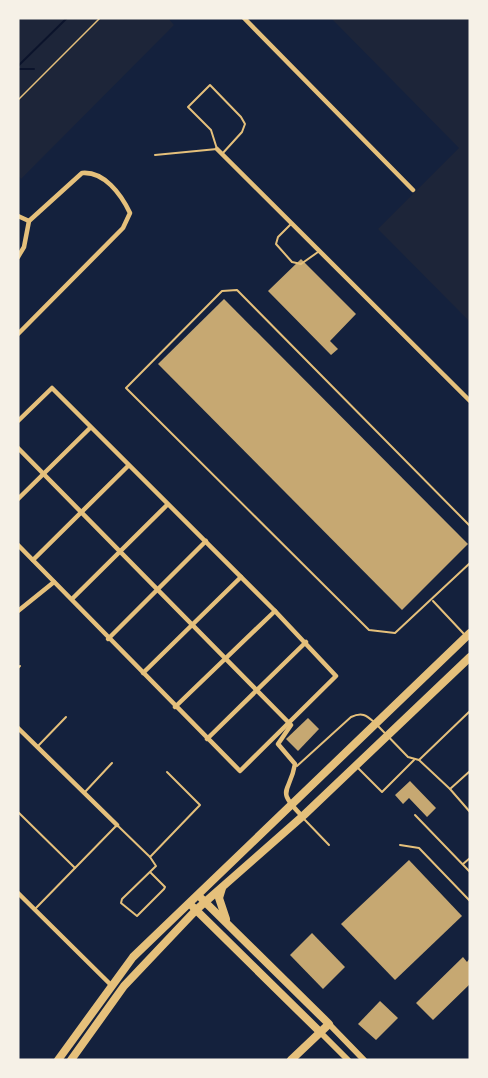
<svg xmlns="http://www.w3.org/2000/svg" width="488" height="1078" viewBox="0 0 488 1078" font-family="Literata,serif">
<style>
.green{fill:#1d2539}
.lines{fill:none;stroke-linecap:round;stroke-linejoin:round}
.stream{stroke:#0b132b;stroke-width:2}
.building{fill:#c6a872}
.path{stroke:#e5c07b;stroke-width:1.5}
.service{stroke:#e5c07b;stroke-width:2}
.minor{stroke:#e5c07b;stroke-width:4.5}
.tertiary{stroke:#e5c07b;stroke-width:6}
.primary{stroke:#e5c07b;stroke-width:8}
</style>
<rect width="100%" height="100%" fill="#14213d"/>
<g class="green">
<polygon points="18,18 168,18 174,25 21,179 18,175"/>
<polygon points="331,18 470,18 470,322 378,229 459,148"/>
</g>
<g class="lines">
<g class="stream">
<polyline points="18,66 67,18"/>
<polyline points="18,69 34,69"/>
</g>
</g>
<g class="building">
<polygon points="301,259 356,314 330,341 338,349 331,355 268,291"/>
<polygon points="224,299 468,544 402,610 158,364"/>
<polygon points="308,718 319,729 298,751 286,739"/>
<polygon points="410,781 436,808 427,817 409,798 403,804 395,795"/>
<polygon points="409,860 462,916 395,980 341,924"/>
<polygon points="312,933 345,967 323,989 290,955"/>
<polygon points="463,957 467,962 470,958 470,984 433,1020 416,1003"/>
<polygon points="380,1001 398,1018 376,1040 358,1024"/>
</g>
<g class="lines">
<polyline class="path" points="18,100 100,18"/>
<g class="service">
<polyline points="155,155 217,149 211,130 188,107 210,85 241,117 245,124 242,132 222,154"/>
<polyline points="292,223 278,237 276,244 292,262 301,264 318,252"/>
<polyline points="470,526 237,290 222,291 126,388 369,630 395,633 470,563"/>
<polyline points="433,601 464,634"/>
<polyline points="18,668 20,666"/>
<polyline points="378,726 408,757 419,760 470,711"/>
<polyline points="37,747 66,717"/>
<polyline points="419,760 450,789 470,771"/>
<path d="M297 766 351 717C362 712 366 715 374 722"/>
<polyline points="356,766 382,792 414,760"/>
<polyline points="450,789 470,812"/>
<polyline points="84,793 112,763"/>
<polyline points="18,812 75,868"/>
<polyline points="415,815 470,872"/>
<polyline points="304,819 329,845"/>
<polyline points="400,845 419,848 470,901"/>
<polyline points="150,857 156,866 122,899 121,903 137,916 164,889 165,887 150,872"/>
<polyline points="463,864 470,858"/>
<polyline points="35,909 117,825 150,857 200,805 167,772"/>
</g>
<g class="minor">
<polyline points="244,18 413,190"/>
<polyline points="217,149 470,401"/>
<polyline points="18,216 29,221"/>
<path d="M18 257 24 247 29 221 82 173C104 171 121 194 130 213L123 228 18 334"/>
<polyline points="18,421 52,388 275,611 336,676 240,771 18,545"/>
<path d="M18 448 291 725 278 744 295 764C290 794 274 788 303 817"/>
<polyline points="18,499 90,428"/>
<polyline points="33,560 128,466"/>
<polyline points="72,599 167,505"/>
<polyline points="18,611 54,582"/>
<polyline points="108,639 206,541"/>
<polyline points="143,673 241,577"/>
<polyline points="175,707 275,611"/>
<polyline points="18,728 117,825"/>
<polyline points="207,739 306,642"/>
<polyline points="18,893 111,985"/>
</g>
<g class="tertiary">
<polyline points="329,1024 364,1060"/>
<polyline points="320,1032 348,1060"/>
</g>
<g class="primary">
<polyline points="222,888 219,898 226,919"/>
<polyline points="202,899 329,1024 291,1060"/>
<polyline points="193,907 320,1032"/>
<polyline points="58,1060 133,957 470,633"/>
<polyline points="71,1060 124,986 196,910 304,815 470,657"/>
</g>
</g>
<rect width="488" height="1078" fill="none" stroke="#f6f1e7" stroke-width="39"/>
</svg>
